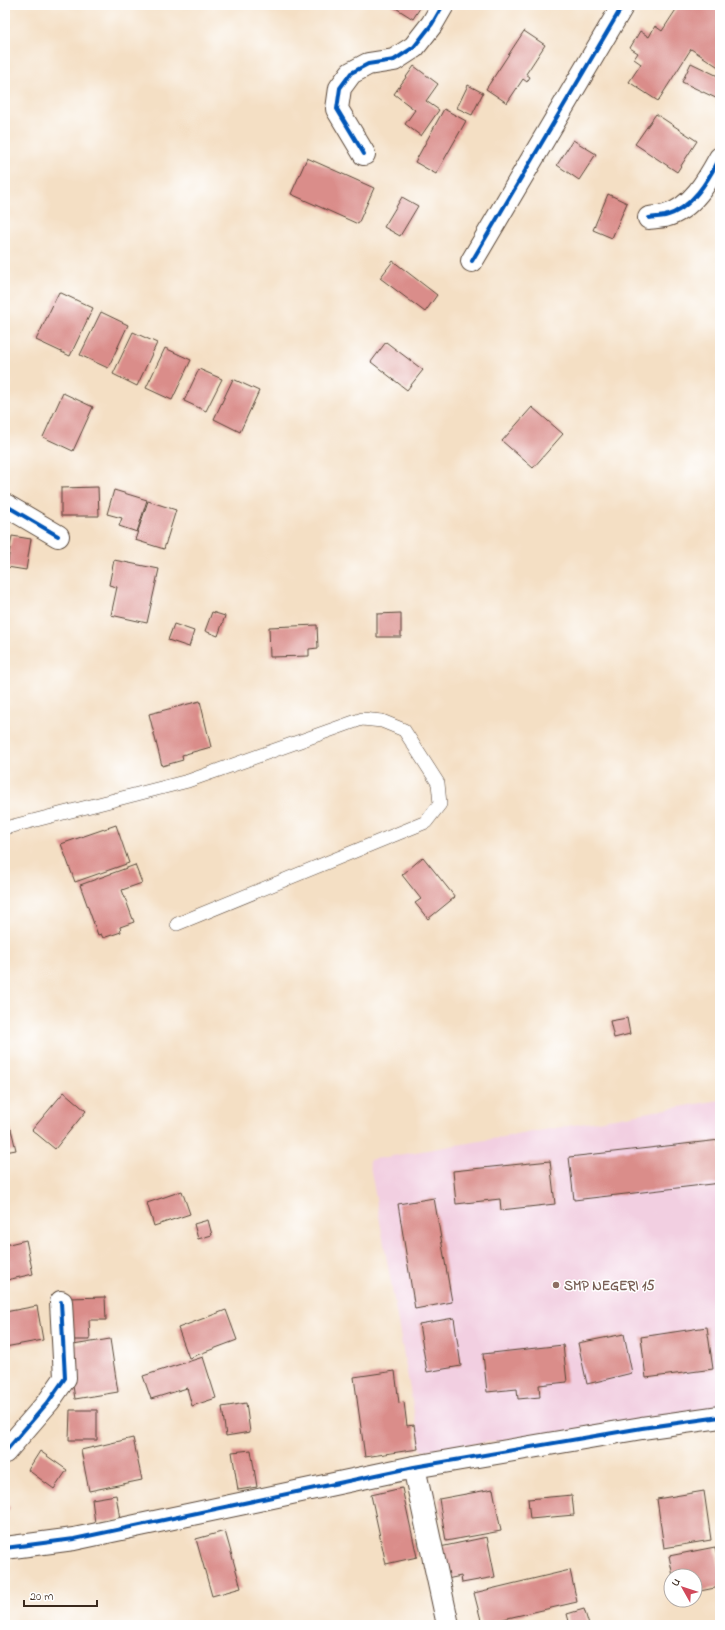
<svg xmlns="http://www.w3.org/2000/svg" width="725" height="1630" viewBox="0 0 725 1630" font-family="'Indie Flower',sans-serif">
<style>
.built{fill:#f2cfe1}
.building{fill:#da8d8a}
.lines{fill:none;stroke-linecap:round;stroke-linejoin:round}
.lane-casing{stroke:#574537;stroke-width:14}
.street-casing{stroke:#574537;stroke-width:24}
.lane{stroke:#fff;stroke-width:13}
.street{stroke:#fff;stroke-width:22}
.cycleway-casing{stroke:#fff;stroke-width:6}
.cycleway{stroke:#0057b8;stroke-width:4}
.education-dot{fill:#8d6e63;stroke:#fff;stroke-width:1.5}
.labels{text-anchor:middle;stroke-width:3;stroke-linejoin:round;paint-order:stroke}
.education-label{font-size:14px;font-weight:bold;fill:#785e54;stroke:#fff;text-anchor:start}
</style>
<rect width="100%" height="100%" fill="#fff"/>
<filter id="ink" filterUnits="userSpaceOnUse"><feTurbulence type="fractalNoise" baseFrequency=".025" numOctaves="2"/><feDisplacementMap in="SourceGraphic" scale="8" xChannelSelector="R" yChannelSelector="G"/><feConvolveMatrix kernelMatrix="1 2 1 2 8 2 1 2 1" color-interpolation-filters="sRGB"/></filter>
<filter id="wash" filterUnits="userSpaceOnUse"><feTurbulence type="fractalNoise" baseFrequency=".012" numOctaves="4" result="noise"/><feDisplacementMap in="SourceGraphic" scale="16" xChannelSelector="R" yChannelSelector="G"/><feGaussianBlur stdDeviation="0.9" result="paint"/><feColorMatrix in="noise" values="0 0 0 0 0 0 0 0 0 0 0 0 0 0 0 0 0 1.4 0 .05"/><feComposite in="paint" operator="in"/></filter>
<g filter="url(#wash)">
<rect width="100%" height="100%" fill="#f4dfc4"/>
<polygon class="built" points="720,1100 720,1411 421,1451 369,1160"/>
<g id="blocks">
<g class="building">
<polygon points="391,5 422,5 413,19"/>
<polygon points="679,5 711,5 720,11 720,68 691,49 658,101 629,82 641,64 634,59 638,53 630,48 640,31 649,37 655,26 662,31"/>
<polygon points="524,31 545,45 526,74 530,77 527,82 523,79 507,103 486,89"/>
<polygon points="691,63 720,77 720,100 682,82"/>
<polygon points="414,66 438,84 426,101 439,110 421,136 405,124 415,110 394,94"/>
<polygon points="468,85 483,93 472,115 457,108"/>
<polygon points="444,109 466,121 436,174 415,162"/>
<polygon points="656,114 697,141 677,172 635,144"/>
<polygon points="573,140 596,154 579,180 557,165"/>
<polygon points="307,158 374,188 358,224 291,194"/>
<polygon points="608,194 627,203 612,238 593,230"/>
<polygon points="402,197 418,206 400,236 384,227"/>
<polygon points="393,261 437,295 425,312 380,278"/>
<polygon points="59,292 93,308 70,356 36,340"/>
<polygon points="101,312 128,325 108,368 80,355"/>
<polygon points="133,332 157,343 137,386 113,374"/>
<polygon points="386,342 423,370 407,390 371,362"/>
<polygon points="165,348 191,360 172,400 146,388"/>
<polygon points="199,369 222,379 206,411 184,401"/>
<polygon points="233,379 259,391 240,432 214,419"/>
<polygon points="63,393 93,407 73,451 43,437"/>
<polygon points="532,407 563,434 533,468 502,441"/>
<polygon points="98,487 99,516 61,516 61,488"/>
<polygon points="114,490 147,500 137,532 119,526 122,518 107,514"/>
<polygon points="148,501 176,510 164,549 135,540"/>
<polygon points="12,536 31,539 26,570 7,567"/>
<polygon points="114,560 159,569 147,623 111,615 117,587 109,585"/>
<polygon points="212,612 225,616 218,636 205,631"/>
<polygon points="401,613 401,637 377,637 377,614"/>
<polygon points="174,624 194,631 189,647 168,640"/>
<polygon points="317,625 318,648 309,649 309,656 270,657 269,627"/>
<polygon points="200,701 211,747 182,755 183,760 162,766 149,714"/>
<polygon points="116,825 129,863 75,882 61,844"/>
<polygon points="423,857 455,897 428,919 415,903 421,899 402,875"/>
<polygon points="135,865 142,883 122,890 134,922 120,927 121,932 103,938 101,934 98,935 80,885"/>
<polygon points="627,1018 630,1034 614,1038 610,1021"/>
<polygon points="64,1092 86,1111 55,1149 32,1130"/>
<polygon points="11,1129 16,1150 5,1152 5,1130"/>
<polygon points="720,1140 720,1183 574,1200 569,1157"/>
<polygon points="550,1161 555,1204 501,1210 500,1199 456,1204 453,1171"/>
<polygon points="182,1191 190,1214 154,1226 147,1203"/>
<polygon points="434,1198 452,1302 415,1309 398,1204"/>
<polygon points="208,1220 212,1235 198,1239 194,1224"/>
<polygon points="26,1240 33,1274 7,1280 5,1268 5,1245"/>
<polygon points="105,1297 106,1320 89,1320 90,1340 70,1340 69,1298"/>
<polygon points="37,1306 43,1340 5,1347 5,1312"/>
<polygon points="226,1310 237,1340 189,1358 178,1328"/>
<polygon points="454,1318 461,1366 427,1372 419,1324"/>
<polygon points="707,1327 713,1369 646,1378 641,1337"/>
<polygon points="624,1334 632,1373 587,1384 578,1343"/>
<polygon points="110,1339 118,1392 75,1399 67,1346"/>
<polygon points="563,1345 567,1382 539,1385 540,1397 518,1399 517,1389 487,1392 483,1354"/>
<polygon points="203,1357 216,1398 192,1406 187,1388 151,1399 143,1376"/>
<polygon points="395,1371 399,1403 404,1402 407,1426 414,1425 418,1449 365,1457 354,1377"/>
<polygon points="246,1403 250,1432 226,1436 222,1407"/>
<polygon points="70,1410 97,1410 97,1440 69,1440"/>
<polygon points="133,1438 142,1480 89,1491 81,1450"/>
<polygon points="251,1450 257,1487 238,1490 232,1452"/>
<polygon points="40,1451 67,1470 54,1489 28,1470"/>
<polygon points="402,1488 417,1557 386,1564 371,1495"/>
<polygon points="493,1489 501,1531 446,1541 439,1499"/>
<polygon points="704,1491 711,1540 664,1548 657,1499"/>
<polygon points="116,1495 120,1519 95,1523 92,1499"/>
<polygon points="572,1495 574,1515 530,1519 528,1499"/>
<polygon points="5,1504 10,1507 5,1516"/>
<polygon points="225,1531 241,1588 212,1596 196,1539"/>
<polygon points="487,1537 495,1577 462,1583 461,1576 447,1579 440,1547"/>
<polygon points="715,1547 720,1572 720,1587 695,1592 695,1576 673,1576 669,1556"/>
<polygon points="570,1570 577,1602 482,1624 474,1593"/>
<polygon points="584,1609 589,1625 570,1625 567,1614"/>
</g>
</g>
</g>
<g filter="url(#ink)">
<use href="#blocks" fill-opacity="0" stroke="#574537" stroke-width="1"/>
<g class="lines">
<defs>
<polyline id="lane" points="5,828 188,781 362,719 382,721 404,730 438,783 440,804 426,822 177,924"/>
<g id="street">
<polyline points="364,154 337,109 340,88 351,73 368,64 394,60 414,47 432,24 443,5"/>
<path d="M649 218C655 217 660 217 665 216 692 209 708 180 720 158"/>
<polyline points="472,261 623,5"/>
<polyline points="5,505 58,536"/>
<polyline points="5,1452 49,1401 65,1378 61,1302"/>
<polyline points="414,1467 448,1625"/>
<polyline points="5,1548 74,1539 414,1467 642,1428 720,1417"/>
</g>
</defs>
<use href="#lane" class="lane-casing"/>
<use href="#street" class="street-casing"/>
<use href="#lane" class="lane"/>
<use href="#street" class="street"/>
<defs>
<g id="cycleway">
<polyline points="364,154 337,109 340,88 351,73 368,64 394,60 414,47 432,24 443,5"/>
<path d="M649 218C655 217 660 217 665 216 692 209 708 180 720 158"/>
<polyline points="472,261 623,5"/>
<polyline points="5,505 58,536"/>
<polyline points="5,1452 49,1401 65,1378 61,1302"/>
<polyline points="5,1548 74,1539 414,1467 642,1428 720,1417"/>
</g>
</defs>
<use href="#cycleway" class="cycleway-casing"/>
<use href="#cycleway" class="cycleway"/>
</g>
</g>
<circle class="education-dot" cx="556" cy="1285" r="4"/>
<g class="labels">
<g class="education-label">
<text x="564" y="1290">SMP NEGERI 15</text>
</g>
</g>
<rect width="725" height="1630" fill="none" stroke="#fff" stroke-width="20"/>
<g transform="translate(683 1588) rotate(309)"><circle r="19" fill="#ffffff" stroke="#b1aaa5"/>
<path d="M0-3L7 15L0 10L-7 15Z" fill="#d1495b"/>
<text y="-6" font-size="11" font-weight="bold" text-anchor="middle" fill="#3b2a1e">U</text>
</g>
<path d="M24 1600v6h73v-6" fill="none" stroke="#3b2a1e" stroke-width="2"/>
<text x="30" y="1600" font-size="12" fill="#3b2a1e" stroke="#ffffff" stroke-width="3" paint-order="stroke">20 m</text>
</svg>
